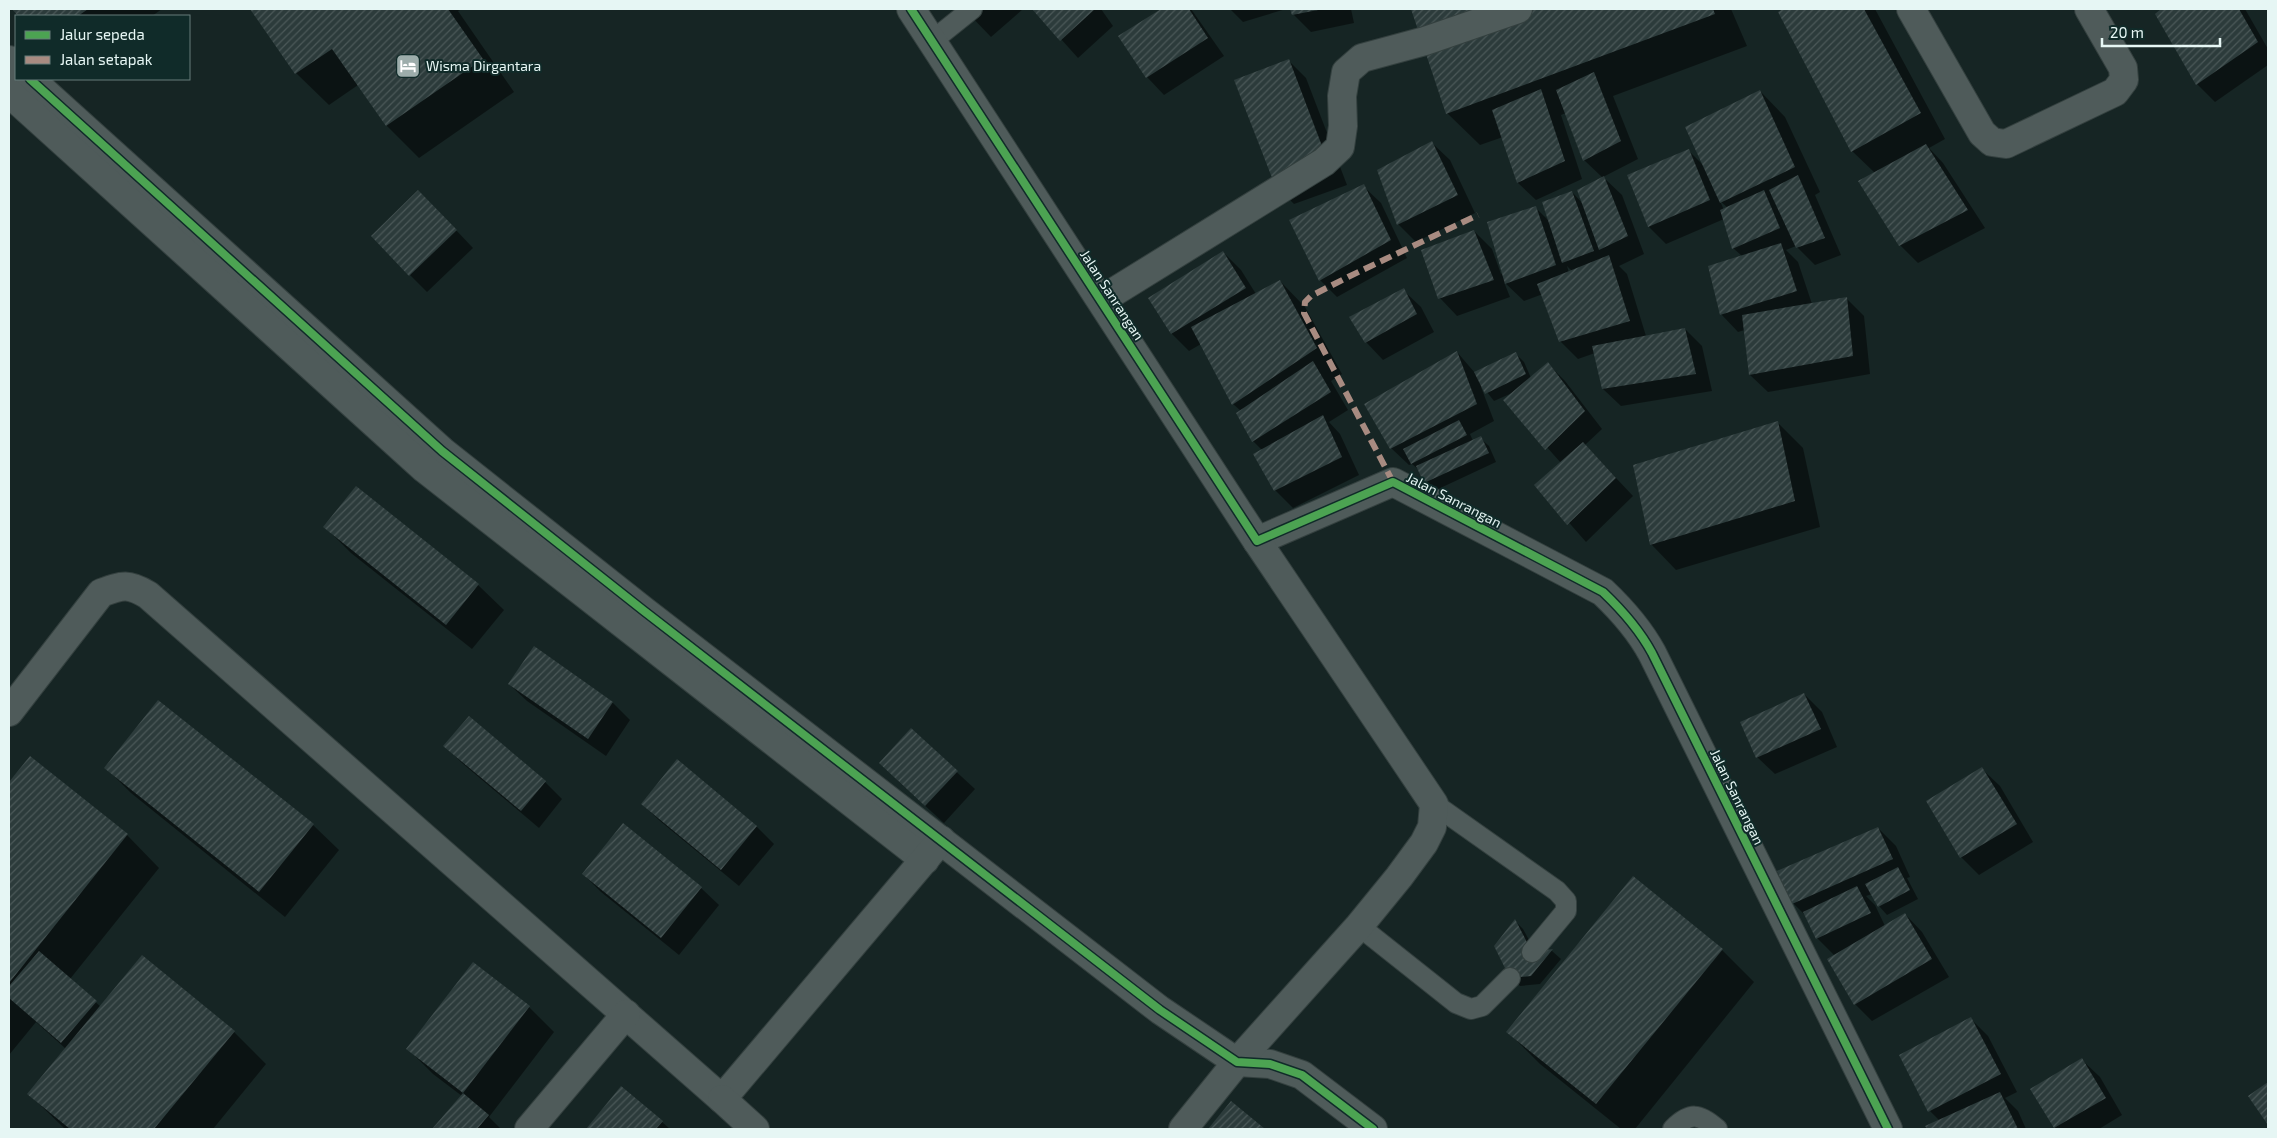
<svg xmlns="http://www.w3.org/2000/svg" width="2277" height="1138" viewBox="0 0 2277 1138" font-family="'Exo 2',sans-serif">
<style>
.shadow{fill:#0007;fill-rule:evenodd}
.building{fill:url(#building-hatch)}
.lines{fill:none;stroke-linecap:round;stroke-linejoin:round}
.lane-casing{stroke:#34403f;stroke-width:22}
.street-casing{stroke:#34403f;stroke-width:30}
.lane{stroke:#4f5b5a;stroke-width:20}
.street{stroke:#4f5b5a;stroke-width:28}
.quiet{stroke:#a88b81;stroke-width:6;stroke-dasharray:12 6;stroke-linecap:butt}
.cycleway-casing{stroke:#102b29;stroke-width:11}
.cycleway{stroke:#4ca352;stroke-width:8}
.labels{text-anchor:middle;stroke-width:4;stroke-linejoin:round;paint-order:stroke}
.poi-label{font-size:14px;fill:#e6f6f4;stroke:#102b29;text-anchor:start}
.street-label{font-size:14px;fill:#e6f6f4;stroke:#102b29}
</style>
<defs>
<pattern id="building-hatch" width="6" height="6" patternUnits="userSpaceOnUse" patternTransform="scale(1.25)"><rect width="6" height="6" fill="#2c3b3b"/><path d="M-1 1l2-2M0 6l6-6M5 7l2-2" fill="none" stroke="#4b5858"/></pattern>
</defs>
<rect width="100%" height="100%" fill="#162524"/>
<g class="shadow">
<polygon points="14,9 162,9 152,16 19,16"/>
<polygon points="251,9 462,9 458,11 514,92 419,158 387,126 358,85 329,105 296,73"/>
<polygon points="964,9 1023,9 991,37"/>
<polygon points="1034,9 1101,9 1113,26 1078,58"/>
<polygon points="1163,9 1191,9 1224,56 1164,95 1147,77 1120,37"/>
<polygon points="1230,9 1286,9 1243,22"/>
<polygon points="1292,9 1351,9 1354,23 1311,32 1294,15"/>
<path d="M1412 9H1731L1747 46 1613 96 1638 159 1603 177 1622 195 1644 254 1619 266 1627 274 1646 336 1685 329 1702 346 1712 391 1621 406 1603 389 1595 353 1578 359 1560 341 1543 294 1524 301 1504 282 1510 297 1457 316 1440 298 1474 231 1492 249 1501 274 1503 273 1536 208 1550 222 1572 192 1584 205 1603 178 1584 160 1566 113 1561 115 1582 179 1536 200 1518 183 1503 137 1480 145 1447 113ZM1567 266 1572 271 1569 273Z"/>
<polygon points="1786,9 1875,9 1945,139 1929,148 1943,163 1985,228 1918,263 1900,245 1860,182 1875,173 1852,151 1780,12"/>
<polygon points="2164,9 2245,9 2268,49 2268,65 2215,102 2197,84 2156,14"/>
<polygon points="1288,60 1306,78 1347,185 1294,204 1277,187"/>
<path d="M1760 91 1785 117 1820 192 1815 195 1841 255 1815 265 1796 246 1786 250 1798 262 1812 304 1846 298 1864 316 1870 374 1768 392 1750 375 1745 330 1738 332 1721 314 1742 256 1733 248 1724 219 1666 244 1649 227 1688 150 1704 166ZM1720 201 1728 208 1724 210Z"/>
<polygon points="1432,143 1450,160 1475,213 1416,242 1398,224"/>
<polygon points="1363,186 1381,203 1407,258 1337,297 1320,280"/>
<polygon points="436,209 473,248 427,292 410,275"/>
<polygon points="1223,252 1241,270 1256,294 1280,281 1305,307 1342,374 1331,381 1348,410 1329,422 1340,434 1359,475 1293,508 1275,490 1262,450 1253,441 1241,411 1233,404 1201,344 1189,351 1172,334 1150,298"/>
<polygon points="1403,290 1421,307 1434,332 1383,360 1366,342"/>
<polygon points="1457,352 1475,373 1516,354 1524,362 1531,378 1548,364 1565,381 1602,429 1585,445 1633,496 1586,542 1536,485 1561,463 1505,400 1512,393 1494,401 1483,387 1481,387 1494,421 1470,434 1473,441 1480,438 1489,446 1496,462 1434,491 1425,482 1419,470 1412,464 1409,465 1391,448"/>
<polygon points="1778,423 1803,448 1820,527 1676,570 1651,544"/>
<polygon points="325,527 478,585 504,610 472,649 351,553"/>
<polygon points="534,648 613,703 630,720 606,756 527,701 509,684"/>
<polygon points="1804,694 1822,712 1837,747 1775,774 1757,757"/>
<polygon points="911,730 975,789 944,823 898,781"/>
<polygon points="445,746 545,782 562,799 539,828 462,763"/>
<polygon points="30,757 127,835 159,868 70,979 101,1007 234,1032 266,1064 213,1129 65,1129 29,1094 66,1049 36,1022 9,1055 9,784"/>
<polygon points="677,761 757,827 774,844 739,886 660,821 642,804"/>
<polygon points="106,768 313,825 339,850 285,917 131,793"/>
<polygon points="1982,769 2000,786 2033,842 1979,875 1961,857"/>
<polygon points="624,825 701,888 719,905 679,955 601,892 583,874"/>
<polygon points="1878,828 1896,846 1910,877 1907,878 1918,899 1887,915 1879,906 1872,894 1866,896 1875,905 1885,926 1905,914 1922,932 1949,977 1872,1021 1855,1004 1835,956 1817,938 1806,916 1793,903"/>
<polygon points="1515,921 1523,929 1536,953 1552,951 1561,959 1540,984 1520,986 1511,977"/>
<polygon points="1722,950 1754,982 1635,1129 1621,1129 1540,1064 1508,1032"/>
<polygon points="529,1007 554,1032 489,1117 501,1129 434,1129 462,1096 433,1074 408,1049"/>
<polygon points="1971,1019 1988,1036 2017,1092 2005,1098 2018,1111 2026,1129 1928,1129 1927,1127 1940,1121 1930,1111"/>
<polygon points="2082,1060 2100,1077 2122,1115 2099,1129 2056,1129 2055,1127"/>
<polygon points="622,1088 662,1122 670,1129 587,1129"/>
<polygon points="1231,1103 1263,1129 1210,1129"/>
</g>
<g class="building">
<polygon points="12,9 88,9 78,16 18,16"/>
<polygon points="250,9 448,9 483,59 386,126 332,49 295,74"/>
<polygon points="1032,9 1095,9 1060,41"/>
<polygon points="1161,9 1189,9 1208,38 1146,78 1118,36"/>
<polygon points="1290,9 1318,9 1318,10 1292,15"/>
<polygon points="1411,9 1713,9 1715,14 1446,114"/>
<polygon points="1783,9 1864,9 1921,113 1851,152 1778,12"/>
<polygon points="2161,9 2239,9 2258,42 2196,85 2155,14"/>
<polygon points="1289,59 1330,167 1276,188 1234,80"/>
<polygon points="1594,72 1621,141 1583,161 1556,90"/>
<polygon points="1541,89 1565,161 1517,183 1492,110"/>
<polygon points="1760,90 1795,167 1720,203 1685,127"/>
<polygon points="1432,141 1458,195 1397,225 1377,170"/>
<polygon points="1926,144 1968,210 1899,246 1858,181"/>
<polygon points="1689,149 1710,200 1648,227 1627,175"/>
<polygon points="1798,175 1825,238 1796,248 1769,190"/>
<polygon points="1604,176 1628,236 1599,250 1577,190"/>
<polygon points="1364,184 1391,240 1319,281 1289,220"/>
<polygon points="418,190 457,230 409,276 371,236"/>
<polygon points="1764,190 1780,228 1732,249 1720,210"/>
<polygon points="1572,191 1594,251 1562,263 1542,202"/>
<polygon points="1536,206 1556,265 1505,284 1487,222"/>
<polygon points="1474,230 1494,280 1438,299 1421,250"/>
<polygon points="1781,243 1797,291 1720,315 1708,266"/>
<polygon points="1223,251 1246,288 1171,334 1148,298"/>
<polygon points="1609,255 1630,321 1559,342 1537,284"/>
<polygon points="1280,280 1317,348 1232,405 1191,327"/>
<polygon points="1404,288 1417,314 1365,343 1349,317"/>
<polygon points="1847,297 1853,356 1749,375 1742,315"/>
<polygon points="1685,328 1696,374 1602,389 1592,346"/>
<polygon points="1457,351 1477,404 1390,449 1364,404"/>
<polygon points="1516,352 1526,374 1485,394 1474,372"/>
<polygon points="1313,361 1331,392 1252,442 1236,413"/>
<polygon points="1548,362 1585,411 1545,450 1503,400"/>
<polygon points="1323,415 1342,457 1274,491 1253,454"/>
<polygon points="1459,420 1467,435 1411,464 1403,449"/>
<polygon points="1778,421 1795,501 1650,545 1633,465"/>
<polygon points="1481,436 1489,453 1424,483 1416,466"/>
<polygon points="1583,442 1616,478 1567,525 1534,485"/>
<polygon points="356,486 479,584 446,625 323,527"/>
<polygon points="534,646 613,702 588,739 508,684"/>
<polygon points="1804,693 1821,729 1756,758 1740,722"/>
<polygon points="158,700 314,824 259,892 104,768"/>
<polygon points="469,716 546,781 521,811 443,746"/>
<polygon points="911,728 958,771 925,806 879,763"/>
<polygon points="30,756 128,834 9,983 9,782"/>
<polygon points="677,759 757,826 721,870 641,804"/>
<polygon points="1982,767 2017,824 1960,858 1926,801"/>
<polygon points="623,823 702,887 661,938 582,874"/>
<polygon points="1878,827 1893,859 1792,904 1777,871"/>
<polygon points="1898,867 1910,890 1878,907 1865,884"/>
<polygon points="1633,876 1723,949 1596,1104 1506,1032"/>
<polygon points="1857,886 1871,913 1816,939 1803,912"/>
<polygon points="1905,913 1932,959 1854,1005 1827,959"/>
<polygon points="1515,919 1532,952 1553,949 1531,976 1510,978 1494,946"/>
<polygon points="39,951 97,1001 61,1043 9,998 9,986"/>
<polygon points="142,955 235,1031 154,1129 70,1129 27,1094"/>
<polygon points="473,962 530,1006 463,1093 406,1049"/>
<polygon points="1971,1017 2001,1074 1928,1112 1899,1055"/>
<polygon points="2082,1058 2106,1098 2054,1128 2030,1089"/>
<polygon points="2268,1082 2268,1125 2248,1096"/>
<polygon points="621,1086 663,1121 656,1129 586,1129"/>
<polygon points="2000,1092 2018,1129 1927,1129 1925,1126"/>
<polygon points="463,1093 489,1115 477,1129 432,1129"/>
<polygon points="1231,1101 1265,1129 1208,1129"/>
</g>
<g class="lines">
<defs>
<g id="lane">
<polyline points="932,41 972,9"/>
<polyline points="1434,804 1557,891 1566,901 1566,911 1532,952"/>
<polyline points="1359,926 1456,1003 1471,1009 1482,1006 1510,978"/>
<path d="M1673 1129C1690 1112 1699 1113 1717 1129"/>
</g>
<g id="street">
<path d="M911 9 1257 541 1393 482 1603 592C1623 611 1639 629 1652 653L1888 1129"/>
<polyline points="1911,9 1982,133 1992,142 2006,144 2115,92 2124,80 2123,68 2089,9"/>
<polyline points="9,60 16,67"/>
<polyline points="30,79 442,451 644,611 1160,1010 1237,1062 1270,1064 1302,1075 1373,1129"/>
<polyline points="9,93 425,469 925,860"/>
<polyline points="1101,300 1324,162 1340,147 1343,126 1342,96 1346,72 1362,58 1425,41 1518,9"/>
<path d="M9 712 101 593C123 585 128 583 148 595L722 1099 941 840"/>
<polyline points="722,1099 755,1129"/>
<polyline points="529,1129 626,1014"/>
<polyline points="1183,1129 1237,1062 1359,926 1399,877 1424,843 1432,827 1434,804 1257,541"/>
</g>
</defs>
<use href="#lane" class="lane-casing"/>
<use href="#street" class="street-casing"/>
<use href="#lane" class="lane"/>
<use href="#street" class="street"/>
<polyline class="quiet" points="1393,482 1304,313 1305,302 1311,296 1348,277 1478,215"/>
<defs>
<g id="cycleway">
<path d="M911 9 1257 541 1393 482 1603 592C1623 611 1639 629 1652 653L1888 1129"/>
<polyline points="30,79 442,451 644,611 1160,1010 1237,1062 1270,1064 1302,1075 1373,1129"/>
</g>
</defs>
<use href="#cycleway" class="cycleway-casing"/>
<use href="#cycleway" class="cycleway"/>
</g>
<defs>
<symbol id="hotel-square" viewBox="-11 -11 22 22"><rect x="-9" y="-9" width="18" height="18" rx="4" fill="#9dadab" stroke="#102b29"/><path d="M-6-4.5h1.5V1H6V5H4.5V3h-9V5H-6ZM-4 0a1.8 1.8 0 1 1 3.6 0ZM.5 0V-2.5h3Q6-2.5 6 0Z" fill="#fff"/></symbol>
</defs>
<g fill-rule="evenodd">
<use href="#hotel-square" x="394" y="52" width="28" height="28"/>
</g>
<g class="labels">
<g class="poi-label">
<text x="426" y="71">Wisma Dirgantara</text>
</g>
<g class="street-label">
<text transform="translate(1112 295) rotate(57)" y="5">Jalan Sanrangan</text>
<text transform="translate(1454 500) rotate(27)" y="5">Jalan Sanrangan</text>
<text transform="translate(1737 797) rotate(64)" y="5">Jalan Sanrangan</text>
</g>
</g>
<rect width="2277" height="1138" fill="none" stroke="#e6f6f4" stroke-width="20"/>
<rect x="15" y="15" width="175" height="65" fill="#102b29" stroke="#667c7a"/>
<rect x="25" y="31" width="25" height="8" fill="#4ca352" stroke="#667c7a"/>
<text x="60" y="40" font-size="15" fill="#e6f6f4">Jalur sepeda</text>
<rect x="25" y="56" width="25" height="8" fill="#a88b81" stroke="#667c7a"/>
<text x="60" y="65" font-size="15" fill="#e6f6f4">Jalan setapak</text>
<path d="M2102 38v8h118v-8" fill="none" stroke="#e6f6f4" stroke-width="2.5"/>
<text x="2110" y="38" font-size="15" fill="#e6f6f4" stroke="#102b29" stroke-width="4" paint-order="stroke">20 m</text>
</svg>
